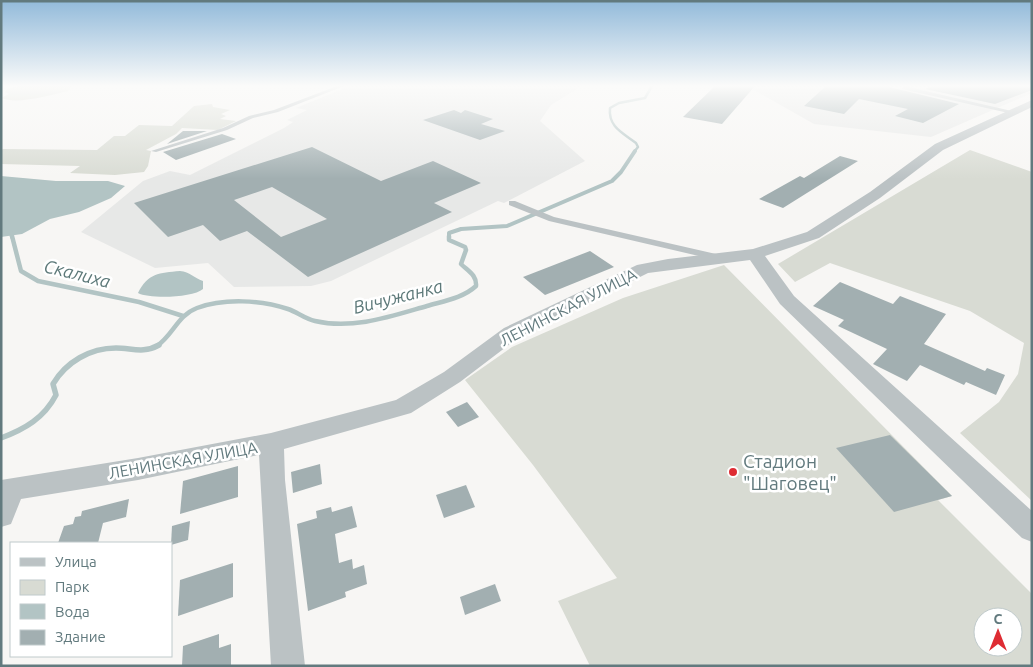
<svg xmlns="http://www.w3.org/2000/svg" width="1033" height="667" viewBox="0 0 1033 667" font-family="Ubuntu,sans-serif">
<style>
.built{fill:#e7e8e7}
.green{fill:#d8dbd3;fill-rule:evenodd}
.water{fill:#b2c4c4}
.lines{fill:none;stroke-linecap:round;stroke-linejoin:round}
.stream-far3{stroke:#b2c4c4;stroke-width:2.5}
.stream-far2{stroke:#b2c4c4;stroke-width:4}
.stream-far1{stroke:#b2c4c4;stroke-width:4.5}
.stream{stroke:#b2c4c4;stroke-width:5.5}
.building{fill:#a2afb1;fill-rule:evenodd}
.lane{fill:#bbc2c4;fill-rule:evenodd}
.street{fill:#bbc2c4;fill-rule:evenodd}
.poi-dot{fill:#de2c33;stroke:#fff;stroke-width:2}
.labels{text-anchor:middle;stroke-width:5;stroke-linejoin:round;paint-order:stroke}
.street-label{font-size:16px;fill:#627a7e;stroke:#fff}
.water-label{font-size:18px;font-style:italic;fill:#5d7979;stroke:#fff}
.near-poi-label{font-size:19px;fill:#627a7e;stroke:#fff;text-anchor:start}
</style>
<rect width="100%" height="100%" fill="#f7f6f4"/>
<g class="built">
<polygon points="350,86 582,86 551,105 540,121 585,161 504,203 498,201 331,281 311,286 234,287 208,263 155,268 81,232 143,181 170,171 190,175 284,128 293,122 287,120 307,110 296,108"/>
<polygon points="747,86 1017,86 1032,89 1032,93 931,137 814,124"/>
</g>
<g class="green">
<path d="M18 86H71V87L68 91C51 95 17 105 1 98L9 94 5 92 7 89Z"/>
<polygon points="212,104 213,107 230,110 221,114 226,116 220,119 236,121 218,130 182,128 176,134 146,150 151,151 148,166 144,172 115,175 70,173 80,166 1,164 1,150 3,149 97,150 114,136 125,136 139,125 172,126 194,106"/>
<polygon points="970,150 1032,172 1032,501 960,433 999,402 1018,374 1024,343 970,311 830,263 795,282 778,264"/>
<path d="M724 265 952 496 938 500 1032 594V666H590L558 601 617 578 533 465 465 380 512 347 623 298ZM983 617H1013V647H983Z"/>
</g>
<g class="water">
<polygon points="1,176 56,181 108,181 125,186 111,198 79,212 50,219 22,234 1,237"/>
<path d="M180 271C190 272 194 278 203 281V289C193 298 149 299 138 293 148 273 159 273 180 271Z"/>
</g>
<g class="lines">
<path class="stream-far3" d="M634 152 638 147 636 143C623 133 608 127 610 108L619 103 645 98 652 86"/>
<g class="stream-far2">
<polyline points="11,232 12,237"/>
<polyline points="449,237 449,233 461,229 507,226 612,181 621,172 635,151"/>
</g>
<g class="stream-far1">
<polyline points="12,236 21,271 38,281 139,302 183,316"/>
<path d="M157 346C173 335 178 315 197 308 224 298 261 300 288 309 297 312 305 319 315 321 353 330 392 316 427 306 444 301 463 298 476 286 477 275 468 271 461 264L466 250 465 247 449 240V236"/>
</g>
<path class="stream" d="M1 438C25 429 44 418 56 395L53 384C66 362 90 348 116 348 132 348 143 354 159 345"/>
</g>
<g class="building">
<polygon points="715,86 755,86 722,124 683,117"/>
<polygon points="826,86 885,86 959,104 923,123 895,116 908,109 859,99 844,114 804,106"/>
<polygon points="933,86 1032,86 1032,90 995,104 925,89"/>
<polygon points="454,110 461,113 465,110 493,119 481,124 505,131 480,140 423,120"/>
<polygon points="183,131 207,131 167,144"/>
<polygon points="222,134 236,139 176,160 163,152"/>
<path d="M312 147 381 181 433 161 481 183 434 203 452 212 308 277 247 231 220 241 203 225 168 237 134 203ZM272 187 327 219 281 237 234 200Z"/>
<polygon points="840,156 858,161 783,208 759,199 800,176 804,178"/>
<polygon points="590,251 614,267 545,295 523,277"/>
<polygon points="840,282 893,304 900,296 946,314 924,344 985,371 987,368 1005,375 996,395 966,382 964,385 920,365 907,381 873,364 887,349 838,326 844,320 813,306"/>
<polygon points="467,402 479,417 458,427 446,412"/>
<polygon points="890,435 952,496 894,512 836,448"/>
<polygon points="320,464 322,484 293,493 291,472"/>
<polygon points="238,466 238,497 180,514 183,481"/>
<polygon points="466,485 475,507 444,518 436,495"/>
<polygon points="129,499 126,517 103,523 98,543 58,543 64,526 73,524 75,517 81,516 82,511"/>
<polygon points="352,506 357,527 335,534 339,563 352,559 353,569 364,565 367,584 345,592 346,597 308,611 297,524 317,518 316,511 331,507 332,512"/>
<polygon points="190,521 188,540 171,545 172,526"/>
<polygon points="233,563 233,597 178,616 180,580"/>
<polygon points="495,584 501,601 465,615 460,597"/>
<polygon points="219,634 219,648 231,644 231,666 182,666 183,646"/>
</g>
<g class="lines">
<g class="lane">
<polygon points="337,86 344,86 278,112 253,118 227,130 156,152 151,151 223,128 249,116 274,110"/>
<polygon points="904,86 909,86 908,87 1016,112 1013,114 902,89"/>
<polygon points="509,201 515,201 554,217 716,254 720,257 716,260 549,221 509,205"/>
</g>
<polygon class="street" points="1032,100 1032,107 943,150 880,198 819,238 765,256 794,296 1032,511 1032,542 1022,538 780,304 750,260 648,273 518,338 460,382 411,413 284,449 285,480 305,666 271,666 259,455 138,480 21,499 11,524 1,527 1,480 138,458 271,433 396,400 444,372 504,328 637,265 668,259 753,249 807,232 870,192 935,144"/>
</g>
<linearGradient id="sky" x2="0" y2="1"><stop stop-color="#92bada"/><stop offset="0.48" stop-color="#fbfbfa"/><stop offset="1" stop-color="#fbfbfa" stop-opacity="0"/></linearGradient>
<rect width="1033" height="179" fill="url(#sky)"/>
<circle class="poi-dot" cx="733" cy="472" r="5"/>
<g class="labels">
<g class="street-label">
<text transform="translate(568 307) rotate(-27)" y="6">ЛЕНИНСКАЯ УЛИЦА</text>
<text transform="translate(183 460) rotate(-10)" y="6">ЛЕНИНСКАЯ УЛИЦА</text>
</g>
<g class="water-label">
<text transform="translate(77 274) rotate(14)" y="6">Скалиха</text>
<text transform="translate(398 297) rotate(-14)" y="6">Вичужанка</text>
</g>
<g class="near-poi-label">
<text x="743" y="468">Стадион<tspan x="743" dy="22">"Шаговец"</tspan></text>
</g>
</g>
<rect width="1033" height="667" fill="none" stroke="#627a7e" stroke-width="5"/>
<rect x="10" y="542" width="162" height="115" fill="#ffffff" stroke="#c0cacb"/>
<rect x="20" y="558" width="25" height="8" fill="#bbc2c4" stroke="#c0cacb"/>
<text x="55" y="567" font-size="15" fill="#627a7e">Улица</text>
<rect x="20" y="580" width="25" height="15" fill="#d8dbd3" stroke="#c0cacb"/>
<text x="55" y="592" font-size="15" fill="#627a7e">Парк</text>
<rect x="20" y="604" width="25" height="15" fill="#b2c4c4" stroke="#c0cacb"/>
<text x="55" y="617" font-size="15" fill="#627a7e">Вода</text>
<rect x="20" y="630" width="25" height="15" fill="#a2afb1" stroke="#c0cacb"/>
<text x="55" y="642" font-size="15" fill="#627a7e">Здание</text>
<g transform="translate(998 632)"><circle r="24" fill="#ffffff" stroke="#c0cacb"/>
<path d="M0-4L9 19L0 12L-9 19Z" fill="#de2c33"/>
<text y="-8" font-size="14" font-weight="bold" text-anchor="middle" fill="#627a7e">С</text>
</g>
</svg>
